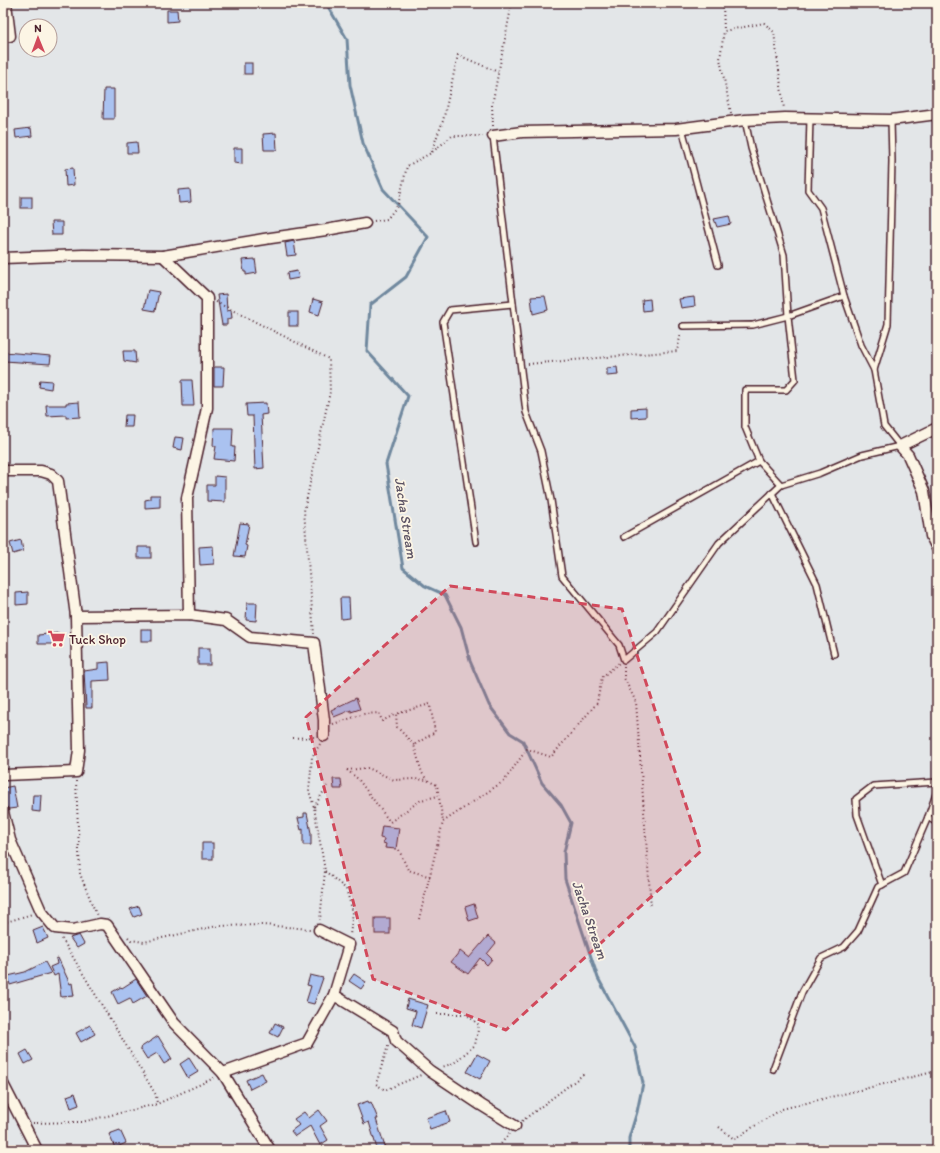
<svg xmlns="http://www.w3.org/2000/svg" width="940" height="1153" viewBox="0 0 940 1153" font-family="Itim,sans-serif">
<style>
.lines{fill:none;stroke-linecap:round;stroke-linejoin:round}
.stream{stroke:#70889e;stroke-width:3}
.building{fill:#aac2f0;stroke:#4a1f2b}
.lane-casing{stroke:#4a1f2b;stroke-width:8}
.street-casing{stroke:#4a1f2b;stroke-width:13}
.path{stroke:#4a1f2b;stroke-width:2;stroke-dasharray:1 3;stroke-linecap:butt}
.lane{stroke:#fcf5e5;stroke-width:5}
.street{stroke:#fcf5e5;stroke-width:10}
.marked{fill:#d1495b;fill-opacity:0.2;stroke:#d1495b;stroke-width:3;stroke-dasharray:8 5;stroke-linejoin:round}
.labels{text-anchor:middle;stroke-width:3.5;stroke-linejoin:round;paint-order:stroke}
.poi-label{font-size:13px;fill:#4a1f2b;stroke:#fcf5e5;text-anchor:start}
.water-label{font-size:14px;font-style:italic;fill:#5d5465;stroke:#fcf5e5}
</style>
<rect width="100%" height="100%" fill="#e3e6e8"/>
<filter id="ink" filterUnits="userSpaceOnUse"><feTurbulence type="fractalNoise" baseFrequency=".025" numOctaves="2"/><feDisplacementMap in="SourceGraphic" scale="8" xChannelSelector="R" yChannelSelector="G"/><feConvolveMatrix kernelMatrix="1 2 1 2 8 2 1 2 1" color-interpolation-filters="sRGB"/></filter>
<g filter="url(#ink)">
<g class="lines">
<polyline class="stream" points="326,3 347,39 350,85 363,143 383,189 428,237 406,277 370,305 367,351 408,396 386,464 403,568 425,586 445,595 461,627 470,661 489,705 510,733 523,741 542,783 561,805 571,823 564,852 565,879 598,978 635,1047 643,1083 637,1112 629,1138 629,1150"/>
</g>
<g class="building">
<polygon points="167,10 177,10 178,21 167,22"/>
<rect x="244" y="63" width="8" height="11"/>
<polygon points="104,89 114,89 114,119 103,119"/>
<polygon points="31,128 32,136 16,138 15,130"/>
<polygon points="276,133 277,150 264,150 263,134"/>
<polygon points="137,142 138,153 127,153 127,143"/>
<polygon points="234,148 242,148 242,164 234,163"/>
<polygon points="73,168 74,185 66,186 65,169"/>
<polygon points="190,189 191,202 179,203 178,190"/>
<rect x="21" y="197" width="11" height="11"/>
<polygon points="729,216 731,224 717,227 714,219"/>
<polygon points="51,222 62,222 62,235 52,235"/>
<polygon points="294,241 296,255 287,256 285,243"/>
<polygon points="255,259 257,273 246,275 246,272 244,272 242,260"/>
<polygon points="297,271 299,278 288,280 287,273"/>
<polygon points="148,290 159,292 155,311 144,309"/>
<polygon points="226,294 227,311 231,310 232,318 227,319 227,325 222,325 217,295"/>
<polygon points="545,296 548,310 533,314 531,297"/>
<polygon points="694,297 695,306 681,308 679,299"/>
<polygon points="313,299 323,302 319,315 310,312"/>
<polygon points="650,299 651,310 643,311 642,300"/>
<rect x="289" y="312" width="9" height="14"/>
<polygon points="123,351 135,351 136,363 124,361"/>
<polygon points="4,352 51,356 50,364 4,361"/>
<polygon points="214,367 224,367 223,386 214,386"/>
<polygon points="617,367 618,375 607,376 607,368"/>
<polygon points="40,380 52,381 51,389 39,387"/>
<polygon points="182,380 192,380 194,406 183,406"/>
<polygon points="79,402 80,417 66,418 66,415 47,416 46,405 66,405 66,403"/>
<polygon points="266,403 267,414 261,415 264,468 255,469 253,416 247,416 246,404"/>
<polygon points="646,408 646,417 631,418 631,409"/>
<polygon points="125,415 133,415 132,427 124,427"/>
<polygon points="214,428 233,428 232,447 235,447 234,461 214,459 216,446 213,446"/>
<polygon points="175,437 184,438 182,450 173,448"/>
<polygon points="215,476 225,477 225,502 207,501 207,485 215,485"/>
<polygon points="150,495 160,495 160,507 145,508 145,500 150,499"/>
<polygon points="240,523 249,524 245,545 247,546 245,557 234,556"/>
<polygon points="21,540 23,551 13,554 10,543"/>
<polygon points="213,546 214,564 200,565 199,547"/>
<rect x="138" y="547" width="13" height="11"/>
<polygon points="28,592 28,604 16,605 16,593"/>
<polygon points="340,598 349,598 350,618 341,619"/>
<polygon points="247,603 257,603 256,621 246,620"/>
<rect x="141" y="629" width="11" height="12"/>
<polygon points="59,633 59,644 38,644 38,635"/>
<rect x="198" y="648" width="12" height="17"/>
<polygon points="109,662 110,680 92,681 92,708 86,708 84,671 98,669 98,663"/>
<polygon points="356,698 360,709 351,712 351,710 334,717 331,710"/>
<polygon points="333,779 341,779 342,789 334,789"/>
<polygon points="13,786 17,808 9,809 5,806 3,788"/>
<polygon points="33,795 41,795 40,812 32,811"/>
<polygon points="304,813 307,813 311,833 311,845 303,845 303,829 301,830 298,818 304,817"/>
<polygon points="382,826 399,828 396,849 385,848 386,844 383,843 384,839 380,838"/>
<rect x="202" y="843" width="11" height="16"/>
<polygon points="474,904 478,918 469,921 465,907"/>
<polygon points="139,906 142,914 134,917 130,909"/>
<rect x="375" y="918" width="15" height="16"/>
<polygon points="43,927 48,938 37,943 33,931"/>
<polygon points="79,935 84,944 77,948 70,938"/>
<polygon points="488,936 496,943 487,954 492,959 487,965 480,958 468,974 451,962 460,951 469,958"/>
<polygon points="58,958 70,984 72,983 74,996 61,997 58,974 54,976 50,967 57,964 56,959"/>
<polygon points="45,962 51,973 10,985 8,976 25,972"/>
<polygon points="354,974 366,982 361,989 349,981"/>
<polygon points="310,975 323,978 314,1004 306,1002 311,986 307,985"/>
<polygon points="136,979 147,996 133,1004 130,998 118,1004 112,992 121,987 122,988"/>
<polygon points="408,999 428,1005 421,1028 412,1025 416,1011 406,1008"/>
<polygon points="275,1023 283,1027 278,1037 270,1033"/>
<polygon points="90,1025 95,1034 81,1042 76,1033"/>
<polygon points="158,1036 172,1059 164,1064 157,1053 147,1059 140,1048"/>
<polygon points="27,1050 33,1060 25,1064 20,1054"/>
<polygon points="477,1054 490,1061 480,1079 467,1072"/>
<polygon points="189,1058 198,1072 188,1078 180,1064"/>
<polygon points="262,1073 266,1081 250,1089 246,1080"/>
<polygon points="75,1093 79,1105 71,1108 67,1096"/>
<polygon points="368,1101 369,1103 371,1102 378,1119 376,1119 385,1147 377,1149 369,1122 364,1124 357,1105"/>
<polygon points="319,1110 327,1121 320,1126 328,1140 320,1145 310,1126 295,1136 291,1131 299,1125 294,1119 304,1112 309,1118"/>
<polygon points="446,1111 450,1122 430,1129 426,1118"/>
<polygon points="120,1130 126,1143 115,1148 109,1134"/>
</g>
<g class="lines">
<defs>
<g id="lane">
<polyline points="810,118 808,190 821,208 844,296 861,345 874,370"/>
<polyline points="745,120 751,148 784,255 788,316 795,380 786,390 745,390 745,427 759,461"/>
<polyline points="682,128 718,265"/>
<polyline points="493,136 526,412 541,451 551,500 562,576 619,645 624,660 657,632 719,543 781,485 820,473 862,455 900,446 884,426 874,370 888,324 892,161 891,120"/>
<polyline points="683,326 753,325 788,316 844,296"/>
<polyline points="772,493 817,584 834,654"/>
<polyline points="624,537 759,461 781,485"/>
<polyline points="476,542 443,322 450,310 513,304"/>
<polyline points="928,817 937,823"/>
<polyline points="882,885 857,815 856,799 873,786 937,782"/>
<polyline points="773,1069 802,992 821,958 844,947 858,931 878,887 904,873 928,817 937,791"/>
</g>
<g id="street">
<polyline points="3,36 10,36 6,3"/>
<polyline points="493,136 522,132 676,129 745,120 785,118 891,120 937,114"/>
<polyline points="163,256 207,298 207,408 187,498 189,615"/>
<polyline points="3,258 83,255 163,256 264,239 326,230 365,223"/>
<polyline points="937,428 900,446 908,455 924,491 931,536 937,548"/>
<polyline points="3,471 41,471 51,474 58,481 76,616 79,750 76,772 3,775"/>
<polyline points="76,616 189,615 226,620 250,637 314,643 324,720 324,736"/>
<polyline points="3,812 10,840 41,911 55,928 73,930 100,924 107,925 174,1023 223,1073 270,1150"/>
<polyline points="334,995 393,1031 396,1041 430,1071 481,1105 515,1126"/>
<polyline points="223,1073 307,1043 334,995 349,945 319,930"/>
<polyline points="3,1084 37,1150"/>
</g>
</defs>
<use href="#lane" class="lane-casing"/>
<use href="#street" class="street-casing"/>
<g class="path">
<polyline points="723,3 724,31"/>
<polyline points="731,113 720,59 724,31 764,23 774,32 784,109"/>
<polyline points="493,126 492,105 512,3"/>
<polyline points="431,152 443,121 458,55 498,72"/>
<polyline points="374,221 387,219 398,205 407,166 431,153 452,136 483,136"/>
<polyline points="216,302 329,359 330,392 304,511 314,634"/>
<polyline points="528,364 677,351 681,333"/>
<polyline points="624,667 624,678 636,702 651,907"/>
<polyline points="333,724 364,714 379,713 382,721 396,714"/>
<polyline points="293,738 315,737"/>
<polyline points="320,744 312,757 309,791 314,807 325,871 320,920"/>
<polyline points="414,745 397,727 396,714 430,704 435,732 414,745 422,773 427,780"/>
<polyline points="347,770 368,768 394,780 414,779 427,780 437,785 443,822"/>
<polyline points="347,770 358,779 390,822 421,800 438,796"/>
<polyline points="76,781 80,874 97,916"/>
<polyline points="314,807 327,786"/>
<polyline points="399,850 408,870 431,877"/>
<polyline points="325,871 346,889 353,912 350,935"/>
<polyline points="419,919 443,822 504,781 527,749 551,757 597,703 602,677 619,663"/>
<polyline points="3,923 32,914"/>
<polyline points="128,937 131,940 144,942 217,926 263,925 310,929"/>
<polyline points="62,939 156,1095 157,1104"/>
<polyline points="437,1014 466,1014 479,1025 475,1045 454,1063 442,1067"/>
<polyline points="388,1046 376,1084 385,1090 421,1075"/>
<polyline points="522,1121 584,1074"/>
<polyline points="33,1123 82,1122 157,1104 214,1078"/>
<polyline points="719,1127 734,1139 782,1109 937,1071"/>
<polyline points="496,1150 509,1134"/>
<polyline points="700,1150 701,1142"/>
</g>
<use href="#lane" class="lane"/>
<use href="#street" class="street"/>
</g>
</g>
<path class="marked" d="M450 586 622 609 701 851 506 1030 373 979 306 717Z"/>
<defs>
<symbol id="supermarket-bare" viewBox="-9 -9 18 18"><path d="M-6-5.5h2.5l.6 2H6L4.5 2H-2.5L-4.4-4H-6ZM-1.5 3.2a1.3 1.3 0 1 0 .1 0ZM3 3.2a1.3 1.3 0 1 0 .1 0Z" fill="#d1495b" stroke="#fcf5e5" stroke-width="2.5" paint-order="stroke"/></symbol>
</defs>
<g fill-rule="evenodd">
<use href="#supermarket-bare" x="44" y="626" width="25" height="25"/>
</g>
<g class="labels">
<g class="poi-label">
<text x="69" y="644">Tuck Shop</text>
</g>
<g class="water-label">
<text transform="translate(406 518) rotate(81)" y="5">Jacha Stream</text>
<text transform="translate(590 920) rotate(71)" y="5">Jacha Stream</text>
</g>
</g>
<rect width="940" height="1153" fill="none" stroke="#fcf5e5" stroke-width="16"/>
<rect x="8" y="8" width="924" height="1137" fill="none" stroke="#4a1f2b" stroke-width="1.5" filter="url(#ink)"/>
<g transform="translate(38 38) rotate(359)"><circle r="19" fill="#fcf5e5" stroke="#b59f9b"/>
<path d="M0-3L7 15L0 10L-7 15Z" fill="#d1495b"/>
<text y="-6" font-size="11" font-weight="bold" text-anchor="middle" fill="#4a1f2b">N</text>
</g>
</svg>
